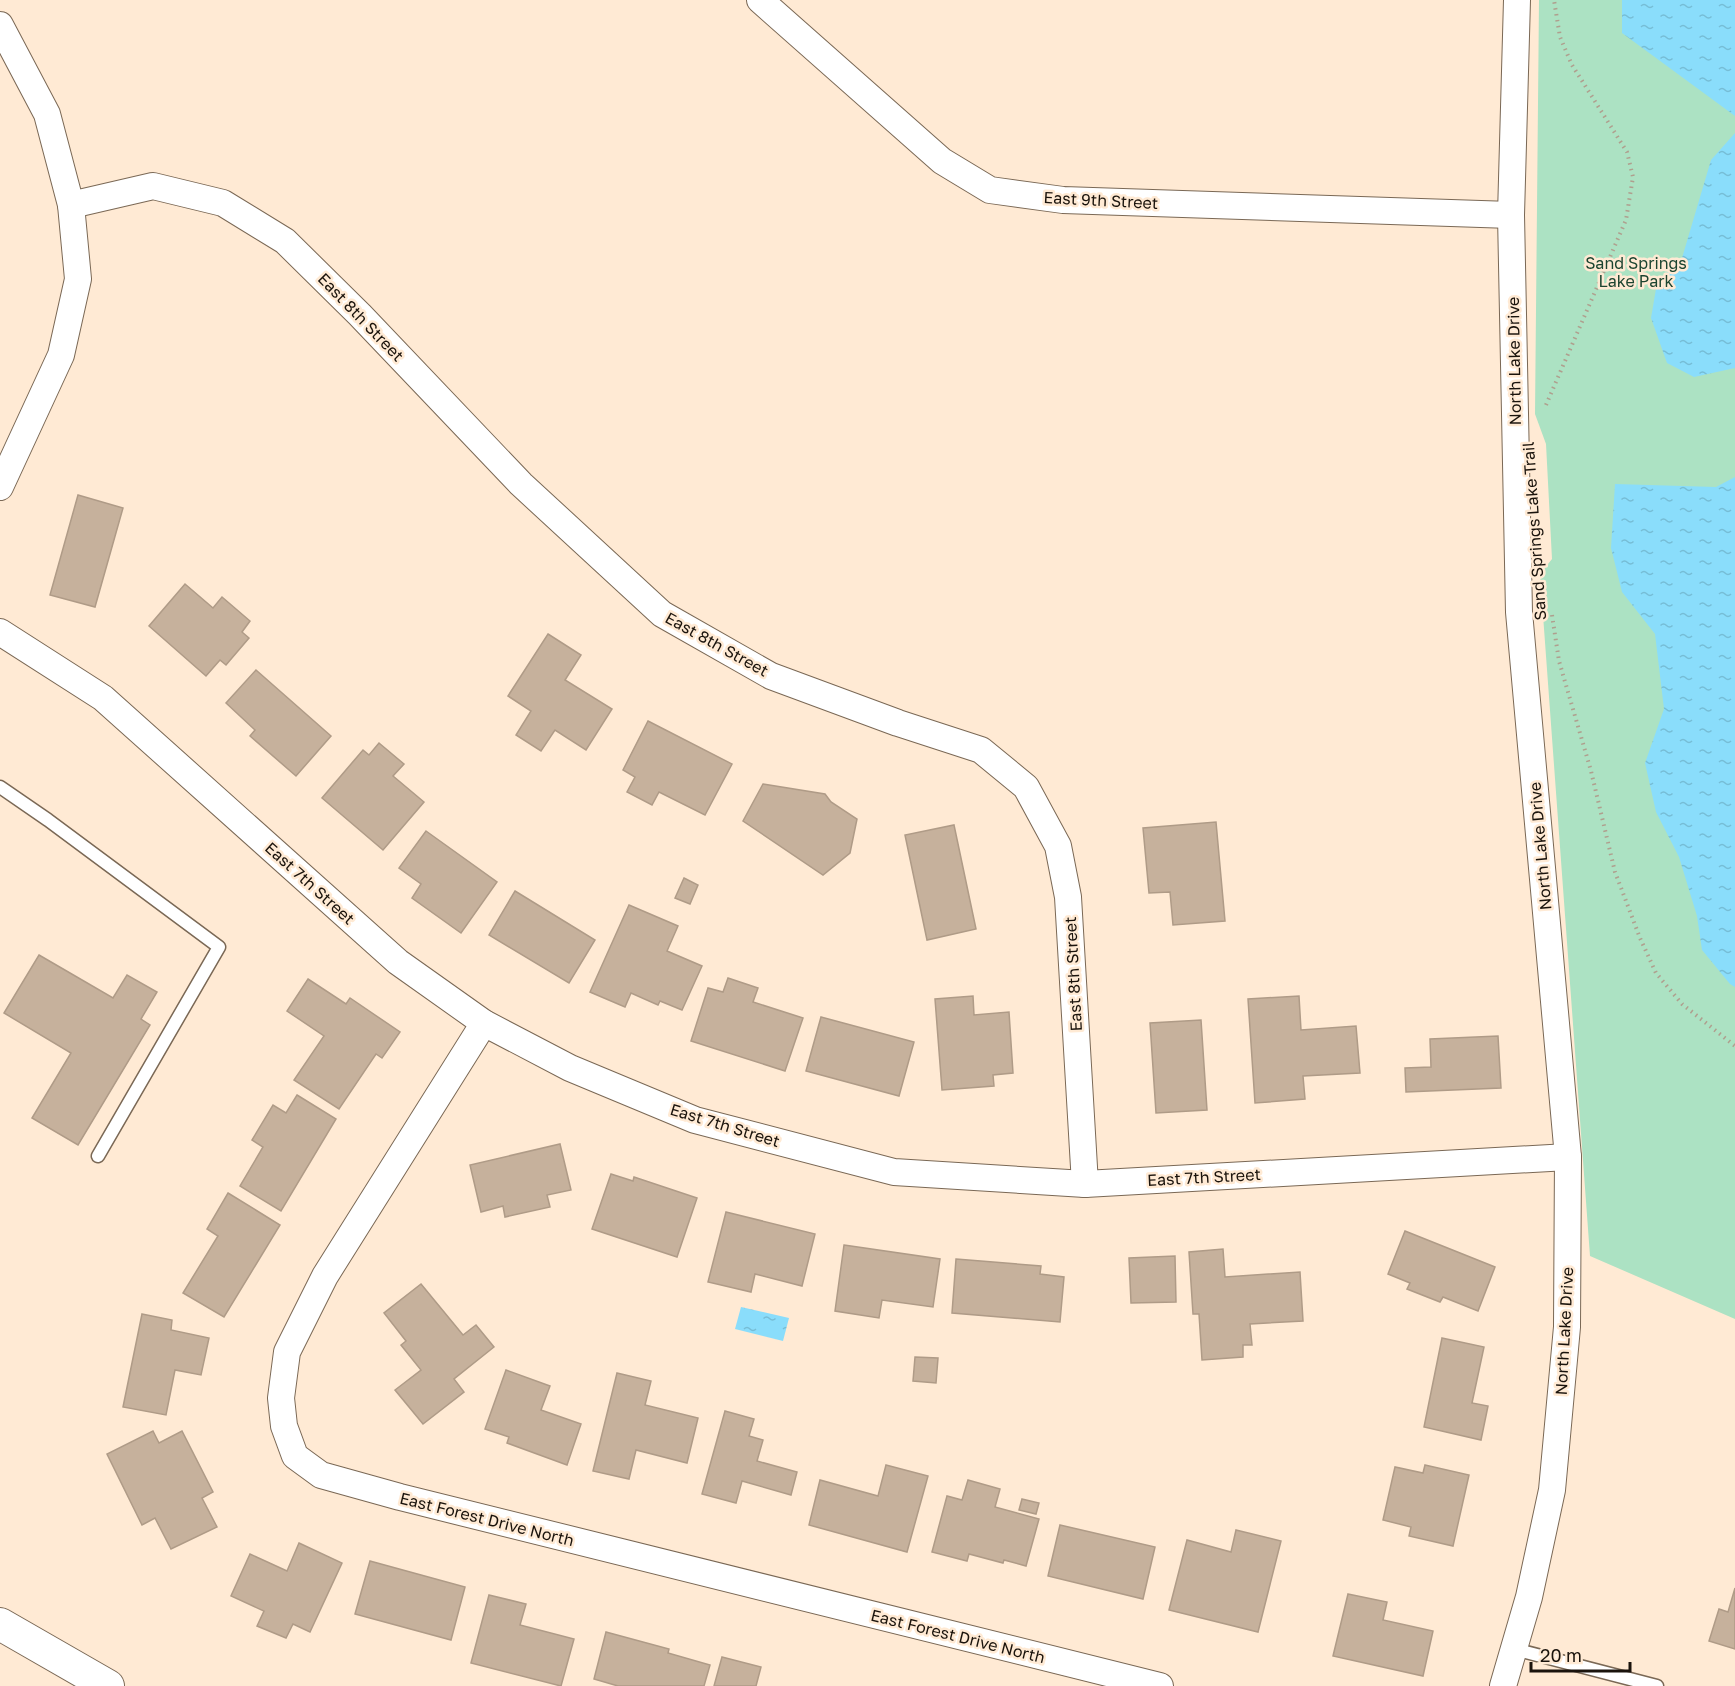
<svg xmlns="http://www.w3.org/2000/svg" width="1735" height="1686" viewBox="0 0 1735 1686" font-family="'Golos Text',sans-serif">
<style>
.green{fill:#ace2c3}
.water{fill:url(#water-ripples)}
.building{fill:#c6b19c;stroke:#af9b87;stroke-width:1.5}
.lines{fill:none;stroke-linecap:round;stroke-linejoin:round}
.service-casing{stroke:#7a6855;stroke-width:15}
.minor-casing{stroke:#7a6855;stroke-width:28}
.tertiary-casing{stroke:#7a6855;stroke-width:34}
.path{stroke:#af9f8e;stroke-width:4;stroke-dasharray:1.5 4.5;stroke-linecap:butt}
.service{stroke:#fff;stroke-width:12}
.minor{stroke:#fff;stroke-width:26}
.tertiary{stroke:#fff;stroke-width:32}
.labels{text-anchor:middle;stroke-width:5;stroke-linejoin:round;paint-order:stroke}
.street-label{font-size:16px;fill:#1a130c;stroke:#ffead4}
.park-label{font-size:16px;fill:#1c4430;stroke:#ffead4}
</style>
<defs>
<pattern id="water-ripples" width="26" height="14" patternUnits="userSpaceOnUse" patternTransform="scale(1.5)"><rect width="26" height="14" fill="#8addfb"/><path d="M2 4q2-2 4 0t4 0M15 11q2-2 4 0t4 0" fill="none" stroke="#76bdd6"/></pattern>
</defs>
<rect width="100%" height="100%" fill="#ffead4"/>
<polygon class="green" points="1539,0 1735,0 1735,1319 1590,1256 1540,574 1552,559 1546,444 1535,414"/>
<g class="water">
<polygon points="1622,0 1735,0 1735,116 1622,33"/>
<polygon points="1735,133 1735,368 1694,377 1667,363 1651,318 1657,283 1682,258 1711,160"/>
<polygon points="1735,477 1735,987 1730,984 1702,950 1697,916 1679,857 1656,812 1645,763 1664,709 1655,634 1622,592 1611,548 1615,484 1716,487"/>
<polygon points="741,1307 789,1318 783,1341 735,1329"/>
</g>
<g class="building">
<polygon points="78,495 123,508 95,607 50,595"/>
<polygon points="185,584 213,608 222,597 250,621 242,632 249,638 226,665 220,660 206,676 149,626"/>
<polygon points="548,634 581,655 565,680 612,709 586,750 555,730 541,751 516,735 531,711 508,696"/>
<polygon points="256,670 331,736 296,776 250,736 255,730 226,703"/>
<polygon points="648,721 732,764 705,815 659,792 652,805 627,792 635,777 623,770"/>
<polygon points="379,743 404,764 393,776 424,802 383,850 322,798 363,750 369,755"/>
<polygon points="763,784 825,794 831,802 857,819 850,853 823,875 743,821"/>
<polygon points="1216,822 1225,921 1173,925 1170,892 1149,893 1143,828"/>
<polygon points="954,825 976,929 927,940 905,835"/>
<polygon points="426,831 497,882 461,933 412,898 421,884 399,868"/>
<polygon points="684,878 698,885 690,904 675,898"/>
<polygon points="515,891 595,940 569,983 489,935"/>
<polygon points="629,905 678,926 667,951 702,966 682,1010 660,1001 658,1005 631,993 625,1007 590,992"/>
<polygon points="39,955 113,998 127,975 157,992 141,1019 150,1025 78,1145 32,1118 71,1053 4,1013"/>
<polygon points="728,978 758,988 753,1002 803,1018 785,1071 691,1041 708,988 723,992"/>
<polygon points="308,979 346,1004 350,998 400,1032 382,1058 376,1054 339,1109 294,1080 324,1036 287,1011"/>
<polygon points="973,996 974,1015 1009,1012 1013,1073 993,1075 994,1086 942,1090 935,999"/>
<polygon points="1299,996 1301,1030 1356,1026 1360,1073 1303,1076 1305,1099 1255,1103 1248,999"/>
<polygon points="821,1017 914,1042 899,1096 806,1071"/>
<polygon points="1201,1020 1207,1110 1156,1113 1150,1023"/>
<polygon points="1498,1036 1501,1088 1406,1092 1405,1068 1431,1067 1430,1039"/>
<polygon points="297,1095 336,1119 281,1211 240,1186 263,1147 252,1140 273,1105 286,1113"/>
<polygon points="560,1144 571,1190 547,1195 550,1207 505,1217 503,1206 481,1212 470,1165"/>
<polygon points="611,1174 633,1181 634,1177 697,1198 677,1257 592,1229"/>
<polygon points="228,1193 280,1225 224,1317 183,1293 218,1236 207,1229"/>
<polygon points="726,1212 815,1234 802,1286 755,1274 751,1292 708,1282"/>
<polygon points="1405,1231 1495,1267 1478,1311 1443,1297 1440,1302 1407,1289 1410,1283 1388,1274"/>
<polygon points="844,1245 940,1259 933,1307 882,1300 879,1318 835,1311"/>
<polygon points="1223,1249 1225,1277 1300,1272 1303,1321 1250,1324 1252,1345 1243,1345 1243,1357 1202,1360 1199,1314 1193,1314 1189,1252"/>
<polygon points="1175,1256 1176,1302 1131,1303 1129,1258"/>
<polygon points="956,1259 1041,1266 1040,1274 1064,1277 1060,1322 952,1313"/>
<polygon points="421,1284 463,1335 476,1325 494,1347 454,1379 464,1392 423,1424 395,1390 421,1370 401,1345 406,1341 384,1313"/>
<polygon points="142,1314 172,1320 171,1330 209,1338 201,1375 175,1370 166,1415 123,1407"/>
<polygon points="1442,1338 1484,1347 1472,1403 1488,1406 1481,1440 1424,1427"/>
<polygon points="915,1357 938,1358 936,1383 913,1381"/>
<polygon points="506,1370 550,1386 541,1410 581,1424 567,1465 507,1443 509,1437 485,1429"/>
<polygon points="617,1373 651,1381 645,1405 698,1418 687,1463 636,1450 629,1479 593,1471"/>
<polygon points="725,1411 754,1419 749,1436 763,1440 757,1461 797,1472 791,1495 742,1481 736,1503 702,1494"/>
<polygon points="153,1431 159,1443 182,1431 213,1492 202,1498 217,1527 171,1549 155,1518 142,1525 107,1454"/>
<polygon points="886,1465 928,1476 907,1552 809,1525 820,1480 878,1496"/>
<polygon points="1425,1465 1469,1475 1453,1546 1409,1536 1411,1527 1383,1520 1395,1467 1423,1473"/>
<polygon points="968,1480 1000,1489 995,1507 1039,1519 1026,1566 1004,1560 1003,1563 969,1554 967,1561 932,1552 947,1496 962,1500"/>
<polygon points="1022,1499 1039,1503 1036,1514 1019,1510"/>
<polygon points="1060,1525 1155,1547 1143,1599 1048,1576"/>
<polygon points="1236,1530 1281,1541 1258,1632 1169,1610 1187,1540 1231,1552"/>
<polygon points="299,1543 342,1563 310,1632 293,1624 286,1638 257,1626 264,1611 231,1596 250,1554 287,1571"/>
<polygon points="370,1561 465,1587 451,1640 355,1614"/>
<polygon points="1735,1588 1735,1649 1709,1641 1719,1609 1728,1612"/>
<polygon points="1348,1594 1387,1602 1383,1620 1433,1631 1423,1676 1333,1656"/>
<polygon points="489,1595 526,1604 520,1625 574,1639 561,1686 471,1663"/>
<polygon points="606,1632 669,1649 668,1653 710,1665 704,1686 618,1686 594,1679"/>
<polygon points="722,1657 761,1667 756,1686 714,1686"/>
</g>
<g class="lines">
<defs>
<g id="service">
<polyline points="0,787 48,820 219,947 98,1156"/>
<polyline points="1514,1649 1657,1686"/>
</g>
<g id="minor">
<polyline points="760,0 942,161 990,190 1063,200 1511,215"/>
<polyline points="0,25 47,114 71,205 78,279 61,355 0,487"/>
<polyline points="71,205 153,186 223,203 285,241 360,315 521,484 662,614 771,676 898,723 981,750 1026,787 1058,846 1068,897 1085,1184"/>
<polyline points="0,632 103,698 398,962 484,1023 570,1068 695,1120 894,1172 1085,1184 1568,1157"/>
<polyline points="484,1023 325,1276 287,1352 281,1398 284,1426 295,1456 321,1475 400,1497 1160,1686"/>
<polyline points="1503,1686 1529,1597 1552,1490 1567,1327 1568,1157 1519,612 1511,215 1517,0"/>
</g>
<polyline id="tertiary" points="0,1624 108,1686"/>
</defs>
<use href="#service" class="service-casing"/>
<use href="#minor" class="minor-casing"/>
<use href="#tertiary" class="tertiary-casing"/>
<g class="path">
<polyline points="1546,405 1626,220 1633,177 1627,152 1572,65 1560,37 1554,0"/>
<polyline points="1552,615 1559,661 1591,771 1615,872 1640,938 1656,973 1682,1004 1735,1046"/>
</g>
<use href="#service" class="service"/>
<use href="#minor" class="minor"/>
<use href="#tertiary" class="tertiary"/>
</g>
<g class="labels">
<g class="street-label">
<text transform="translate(1101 200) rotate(3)" y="6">East 9th Street</text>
<text transform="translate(361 317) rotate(46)" y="6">East 8th Street</text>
<text transform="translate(1514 361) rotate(-91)" y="6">North Lake Drive</text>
<text transform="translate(1534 531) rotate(-94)" y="6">Sand Springs Lake Trail</text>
<text transform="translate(717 644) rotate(29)" y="6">East 8th Street</text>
<text transform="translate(1540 846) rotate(-95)" y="6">North Lake Drive</text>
<text transform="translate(310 883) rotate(42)" y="6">East 7th Street</text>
<text transform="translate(1073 974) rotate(-93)" y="6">East 8th Street</text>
<text transform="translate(725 1125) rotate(17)" y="6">East 7th Street</text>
<text transform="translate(1204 1177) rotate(-3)" y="6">East 7th Street</text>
<text transform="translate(1564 1331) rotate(-87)" y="6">North Lake Drive</text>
<text transform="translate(487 1519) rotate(14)" y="6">East Forest Drive North</text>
<text transform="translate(958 1636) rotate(14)" y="6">East Forest Drive North</text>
</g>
<g class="park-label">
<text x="1636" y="269">Sand Springs<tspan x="1636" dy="18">Lake Park</tspan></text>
</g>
</g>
<path d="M1531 1662v9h99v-9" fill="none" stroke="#1a130c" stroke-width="3"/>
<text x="1540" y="1662" font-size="18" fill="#1a130c" stroke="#ffead4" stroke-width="4.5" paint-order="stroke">20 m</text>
</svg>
